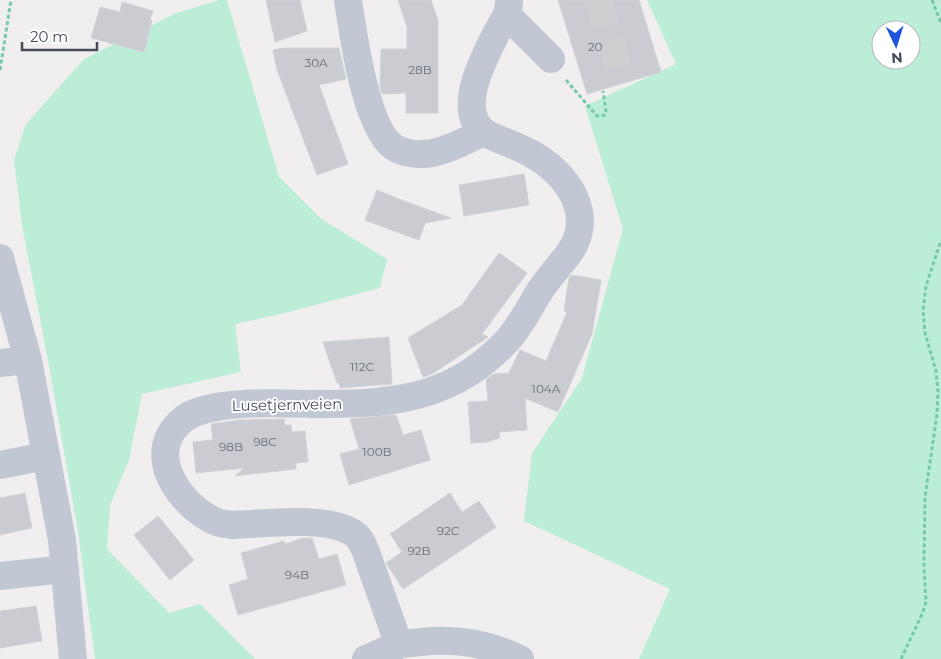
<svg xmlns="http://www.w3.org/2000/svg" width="941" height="659" viewBox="0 0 941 659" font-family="Montserrat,sans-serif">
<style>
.green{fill:#bcedd6;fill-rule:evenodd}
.building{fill:#caccd2;stroke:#d2d3d9}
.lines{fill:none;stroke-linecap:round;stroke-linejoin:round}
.minor-tunnel{stroke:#ceced1;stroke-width:28;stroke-dasharray:28 14;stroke-linecap:butt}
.path{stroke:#75caac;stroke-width:3;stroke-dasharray:4 2.5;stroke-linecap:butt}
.minor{stroke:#c1c8d3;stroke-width:28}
.labels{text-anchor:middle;stroke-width:4;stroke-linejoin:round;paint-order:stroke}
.number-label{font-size:12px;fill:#676e79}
.street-label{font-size:15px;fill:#464e5b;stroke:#fff}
</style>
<rect width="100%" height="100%" fill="#f0eeee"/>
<g class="green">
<polygon points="219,0 227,0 279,177 321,219 387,259 380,288 285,313 235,324 241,372 142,394 129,460 110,505 107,549 169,613 200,604 255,659 95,659 78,532 48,360 22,225 14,160 26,124 84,59 174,14"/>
<path d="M647 0H941V659H639L670 589 524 521 532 453 582 378 623 229 585 106 676 64ZM881 30H911V60H881Z"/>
</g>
<g class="building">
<polygon points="266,0 300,0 307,31 275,42"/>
<polygon points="398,0 431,0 438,21 438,113 406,113 406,93 382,94 380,86 381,49 407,49 407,27"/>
<polygon points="558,0 639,0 661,72 587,94"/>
<polygon points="122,2 153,11 150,20 152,21 144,52 91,38 100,7 120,12"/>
<polygon points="284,48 339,48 346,79 319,85 348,164 317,175 277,70 273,50"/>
<polygon points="524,174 529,205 464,216 459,185"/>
<polygon points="377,190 404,201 451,218 425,223 419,240 386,228 365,220"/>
<polygon points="499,253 527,273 482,334 488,337 432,374 423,377 408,338 462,305"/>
<polygon points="571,275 601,280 592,334 558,412 525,398 527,430 499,432 500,438 487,442 471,443 468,402 488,401 486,379 494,374 509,373 520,350 546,361 567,312 564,311 569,278"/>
<polygon points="389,337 392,384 340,388 339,383 337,383 323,342"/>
<polygon points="396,415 403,435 421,430 430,460 349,485 340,454 359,449 350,419"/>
<polygon points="284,419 285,425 291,425 292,432 305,431 308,462 296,463 296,469 235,476 244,468 196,473 193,442 213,440 211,424 240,420"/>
<polygon points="25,493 32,528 0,535 0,498"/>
<polygon points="450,493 462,512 479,501 496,527 403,589 386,563 402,552 390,534"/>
<polygon points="158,516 194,560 170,580 134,535"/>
<polygon points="303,538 312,538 319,559 337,554 346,585 238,615 229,585 248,579 241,553 284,541 285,544"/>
<polygon points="36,606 42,641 0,648 0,611"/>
</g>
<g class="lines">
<polyline class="minor-tunnel" points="598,0 621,75"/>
<g class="path">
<polyline points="932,0 941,23"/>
<polyline points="0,70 11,0"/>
<polyline points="566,80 597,116 605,115 606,111 603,91"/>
<polyline points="901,659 923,612 926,602 924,565 925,497 937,414 938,391 936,371 925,333 923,310 926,286 941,240"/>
</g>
<g class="minor">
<path d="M348 0C353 33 366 134 397 149 426 163 458 145 483 132"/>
<polyline points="507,15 551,59"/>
<polyline points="0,258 28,360 62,540 73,659"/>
<polyline points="0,363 28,360"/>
<polyline points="0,465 46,456"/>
<polyline points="0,576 65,569"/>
<path d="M399 645 366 552C363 545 360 537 353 533 325 515 265 524 232 525 227 524 222 524 217 522 185 509 149 464 173 430 179 422 187 415 197 412 229 401 278 403 312 404 374 404 434 403 484 362 494 354 504 345 512 335 523 321 531 305 541 289 549 278 558 267 567 256 598 217 568 173 530 153 516 145 501 141 487 134 453 113 484 58 497 32 503 21 510 13 509 0"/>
<path d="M366 659C377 655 387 649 398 645 405 643 414 643 421 642 456 638 489 644 520 659"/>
</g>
</g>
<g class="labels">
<g class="number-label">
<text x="595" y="51">20</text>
<text x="316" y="67">30A</text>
<text x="420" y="74">28B</text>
<text x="362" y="371">112C</text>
<text x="546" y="393">104A</text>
<text x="265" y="446">98C</text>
<text x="231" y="451">98B</text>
<text x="377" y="456">100B</text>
<text x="448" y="535">92C</text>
<text x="419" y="555">92B</text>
<text x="297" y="579">94B</text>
</g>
<g class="street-label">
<text transform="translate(287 405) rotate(-1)" y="5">Lusetjernveien</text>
</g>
</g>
<g transform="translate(896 45) rotate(176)"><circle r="24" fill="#ffffff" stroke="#b5b8bd"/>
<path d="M0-4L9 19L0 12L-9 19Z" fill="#1d55db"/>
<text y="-8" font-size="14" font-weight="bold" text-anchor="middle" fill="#464e5b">N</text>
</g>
<path d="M22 42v8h75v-8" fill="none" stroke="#464e5b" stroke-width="2.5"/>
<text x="30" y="42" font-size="15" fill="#464e5b" stroke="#ffffff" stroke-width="4" paint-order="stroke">20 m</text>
</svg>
